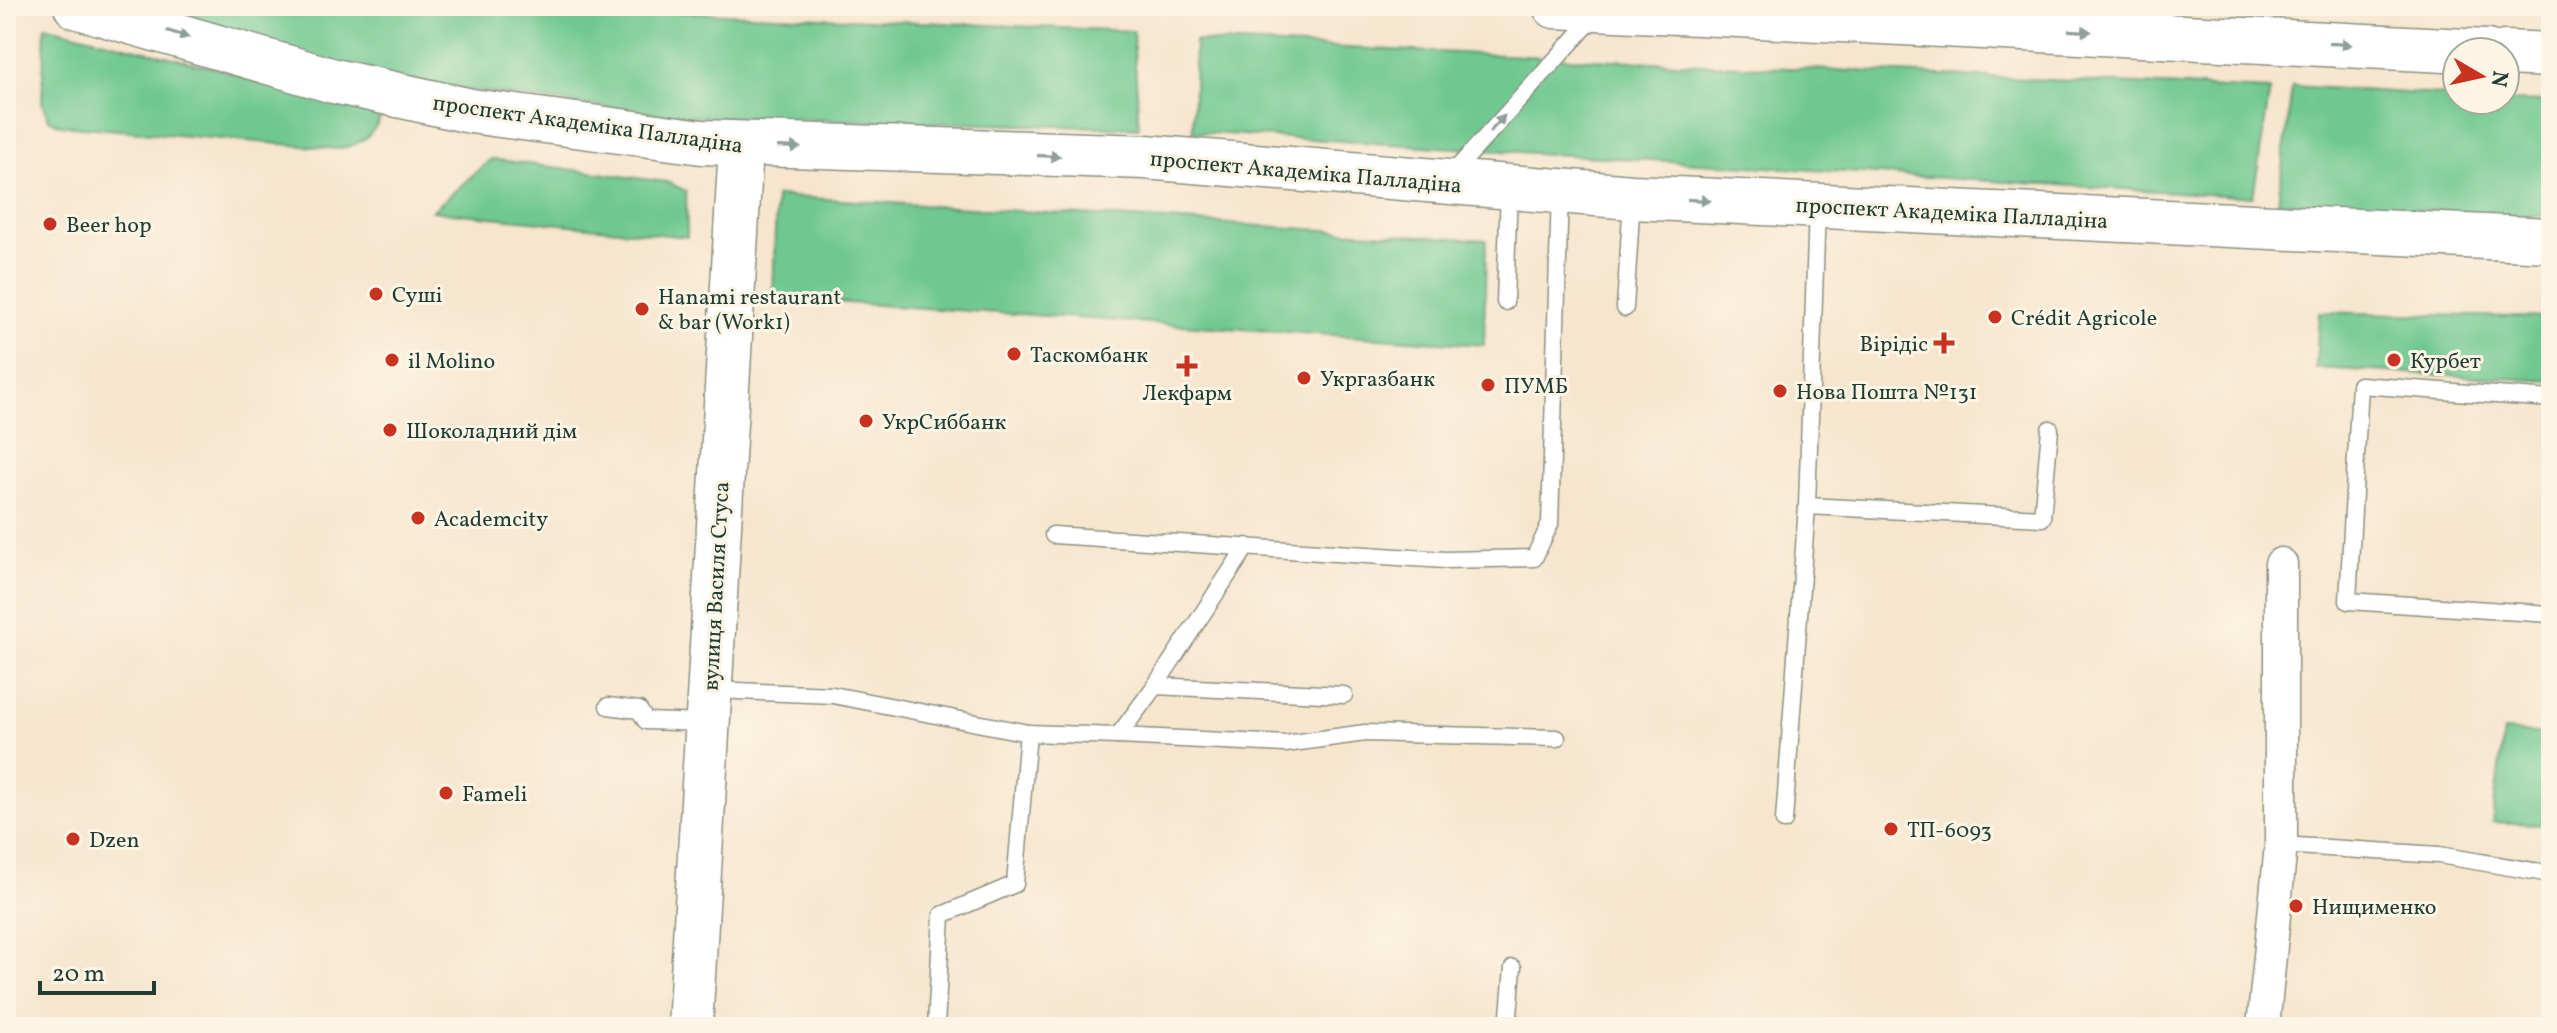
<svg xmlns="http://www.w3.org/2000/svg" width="2557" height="1033" viewBox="0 0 2557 1033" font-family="Vollkorn,serif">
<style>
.green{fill:#6ec88f;stroke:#468262;stroke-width:2}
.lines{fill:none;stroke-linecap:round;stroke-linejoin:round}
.lane-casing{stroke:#8b9180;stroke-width:19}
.street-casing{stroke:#8b9180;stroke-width:35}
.secondary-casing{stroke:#8b9180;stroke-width:47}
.highway-casing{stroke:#8b9180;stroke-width:47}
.lane{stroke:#fff;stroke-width:16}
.street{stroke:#fff;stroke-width:32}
.secondary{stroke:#fff;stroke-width:44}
.highway{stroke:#fff;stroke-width:44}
.oneway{fill:#8f9e9a}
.poi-dot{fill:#c8321e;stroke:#fcf5e5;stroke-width:3}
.labels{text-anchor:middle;stroke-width:6;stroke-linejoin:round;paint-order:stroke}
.street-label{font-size:22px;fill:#1f3d34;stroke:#fcf5e5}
.poi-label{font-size:22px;fill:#1f3d34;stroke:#fcf5e5;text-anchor:start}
</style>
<rect width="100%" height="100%" fill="#fcf5e5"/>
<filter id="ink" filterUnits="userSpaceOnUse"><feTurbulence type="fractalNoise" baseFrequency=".0125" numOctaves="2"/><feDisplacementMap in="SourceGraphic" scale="16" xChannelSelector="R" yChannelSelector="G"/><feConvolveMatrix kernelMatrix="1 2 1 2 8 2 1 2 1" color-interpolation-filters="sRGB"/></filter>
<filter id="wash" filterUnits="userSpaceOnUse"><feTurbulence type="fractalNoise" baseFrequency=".006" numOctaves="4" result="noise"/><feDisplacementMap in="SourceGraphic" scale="32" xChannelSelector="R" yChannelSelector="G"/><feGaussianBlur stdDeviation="1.8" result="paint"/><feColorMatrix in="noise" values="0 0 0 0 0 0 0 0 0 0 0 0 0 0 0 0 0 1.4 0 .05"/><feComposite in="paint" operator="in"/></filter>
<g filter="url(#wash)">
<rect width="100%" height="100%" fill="#f7e5cd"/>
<g class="green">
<polygon points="105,6 539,6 1133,31 1139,128 676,116 350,76"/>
<path d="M45 26 383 110C376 134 362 145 338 149L60 125 49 119 42 103Z"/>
<polygon points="1195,41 2270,90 2253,197 1193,132"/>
<polygon points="2292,86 2457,96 2457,100 2551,102 2551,217 2278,202"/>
<polygon points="491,159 667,182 686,191 687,237 432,211"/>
<polygon points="776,196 1486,240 1484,345 773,298"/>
<polygon points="2319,312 2551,318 2551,381 2316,368"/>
<polygon points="2504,731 2551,734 2551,825 2492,822"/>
</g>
</g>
<g filter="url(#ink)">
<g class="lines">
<defs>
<g id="lane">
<polyline points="1451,175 1597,14"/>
<polyline points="1505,302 1509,189"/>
<polyline points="1625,308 1632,198"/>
<polyline points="2551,399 2360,385 2348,601 2551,614"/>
<polyline points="1807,506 2042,518 2050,429"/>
<polyline points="1053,535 1445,560 1534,558 1550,524 1560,192"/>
<polyline points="1155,686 1344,695"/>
<polyline points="713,690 833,695 1028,733 1118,736 1155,686 1247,546"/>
<polyline points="608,706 639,710 646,721 706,723"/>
<polyline points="1118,736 1285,744 1365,733 1557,738"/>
<polyline points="1784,821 1807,506 1817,208"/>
<polyline points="2281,845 2439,855 2551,874"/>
<polyline points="936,1027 942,915 1015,884 1028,733"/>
<polyline points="1508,1027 1513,968"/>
</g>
<polyline id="street" points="2263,1027 2281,845 2281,564"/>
<g id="secondary">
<polyline points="76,6 334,81 471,111 702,142 1145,157 1632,197 2551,240"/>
<polyline points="690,1027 741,146"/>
</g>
<g id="highway">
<polyline points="1555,6 2487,52"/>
<polyline points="2505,53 2551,55"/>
</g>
</defs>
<use href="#lane" class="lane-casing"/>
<use href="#street" class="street-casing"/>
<use href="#secondary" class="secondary-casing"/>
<use href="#highway" class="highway-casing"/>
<use href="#lane" class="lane"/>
<use href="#street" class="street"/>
<use href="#secondary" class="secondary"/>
<use href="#highway" class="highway"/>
</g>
<defs><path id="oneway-solid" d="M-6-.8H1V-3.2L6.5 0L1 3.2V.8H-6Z" transform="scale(2)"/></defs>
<g class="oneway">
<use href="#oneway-solid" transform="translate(2080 31) rotate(3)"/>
<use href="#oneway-solid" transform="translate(178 34) rotate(17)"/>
<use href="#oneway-solid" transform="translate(2340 44) rotate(3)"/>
<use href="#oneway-solid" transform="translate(1497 124) rotate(-48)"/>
<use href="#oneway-solid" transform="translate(789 147) rotate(2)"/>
<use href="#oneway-solid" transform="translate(1049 156) rotate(2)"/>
<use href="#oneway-solid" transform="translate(1699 200) rotate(3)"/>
</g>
</g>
<g class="poi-dot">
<circle cx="50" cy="224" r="8"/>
<circle cx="376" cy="294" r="8"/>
<circle cx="642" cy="309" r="8"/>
<circle cx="1995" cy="317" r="8"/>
<path d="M1940 331h8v8h8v8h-8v8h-8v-8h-8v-8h8z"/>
<circle cx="1014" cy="354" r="8"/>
<circle cx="392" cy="360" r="8"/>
<circle cx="2394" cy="360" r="8"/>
<path d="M1183 354h8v8h8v8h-8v8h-8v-8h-8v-8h8z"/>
<circle cx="1304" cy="378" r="8"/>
<circle cx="1488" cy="385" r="8"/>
<circle cx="1780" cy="391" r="8"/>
<circle cx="866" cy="421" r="8"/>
<circle cx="390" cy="430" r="8"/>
<circle cx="418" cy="518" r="8"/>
<circle cx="446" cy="793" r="8"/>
<circle cx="1891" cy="829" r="8"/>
<circle cx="73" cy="839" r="8"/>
<circle cx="2296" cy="906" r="8"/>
</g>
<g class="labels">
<g class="street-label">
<text transform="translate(588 123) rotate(8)" y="8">проспект Академіка Палладіна</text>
<text transform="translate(1306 171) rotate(5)" y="8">проспект Академіка Палладіна</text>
<text transform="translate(1952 212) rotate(3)" y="8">проспект Академіка Палладіна</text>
<text transform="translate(715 586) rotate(-87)" y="8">вулиця Василя Стуса</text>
</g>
<g class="poi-label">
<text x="66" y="232">Beer hop</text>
<text x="392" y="302">Суші</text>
<text x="658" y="304">Hanami restaurant<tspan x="658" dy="25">&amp; bar (Work1)</tspan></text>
<text x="2011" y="325">Crédit Agricole</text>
<text x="1928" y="351" text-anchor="end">Вірідіс</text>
<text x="1030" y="362">Таскомбанк</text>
<text x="408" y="368">il Molino</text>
<text x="2410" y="368">Курбет</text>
<text x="1320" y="386">Укргазбанк</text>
<text x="1504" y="393">ПУМБ</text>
<text x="1796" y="399">Нова Пошта №131</text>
<text x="1187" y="400" text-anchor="middle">Лекфарм</text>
<text x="882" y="429">УкрСиббанк</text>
<text x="406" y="438">Шоколадний дім</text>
<text x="434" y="526">Academcity</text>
<text x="462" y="801">Fameli</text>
<text x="1907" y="837">ТП-6093</text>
<text x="89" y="847">Dzen</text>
<text x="2312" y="914">Нищименко</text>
</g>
</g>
<rect width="2557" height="1033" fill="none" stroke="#fcf5e5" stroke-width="32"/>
<g transform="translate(2481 76) rotate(99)"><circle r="38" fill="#fcf5e5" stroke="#a4ab9e" stroke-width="2"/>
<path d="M0-6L14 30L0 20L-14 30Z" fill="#c8321e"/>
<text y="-12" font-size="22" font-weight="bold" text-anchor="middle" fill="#1f3d34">N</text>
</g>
<path d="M40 981v12h114v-12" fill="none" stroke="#1f3d34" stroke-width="4"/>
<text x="52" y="981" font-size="24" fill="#1f3d34" stroke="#fcf5e5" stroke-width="6" paint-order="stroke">20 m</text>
</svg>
